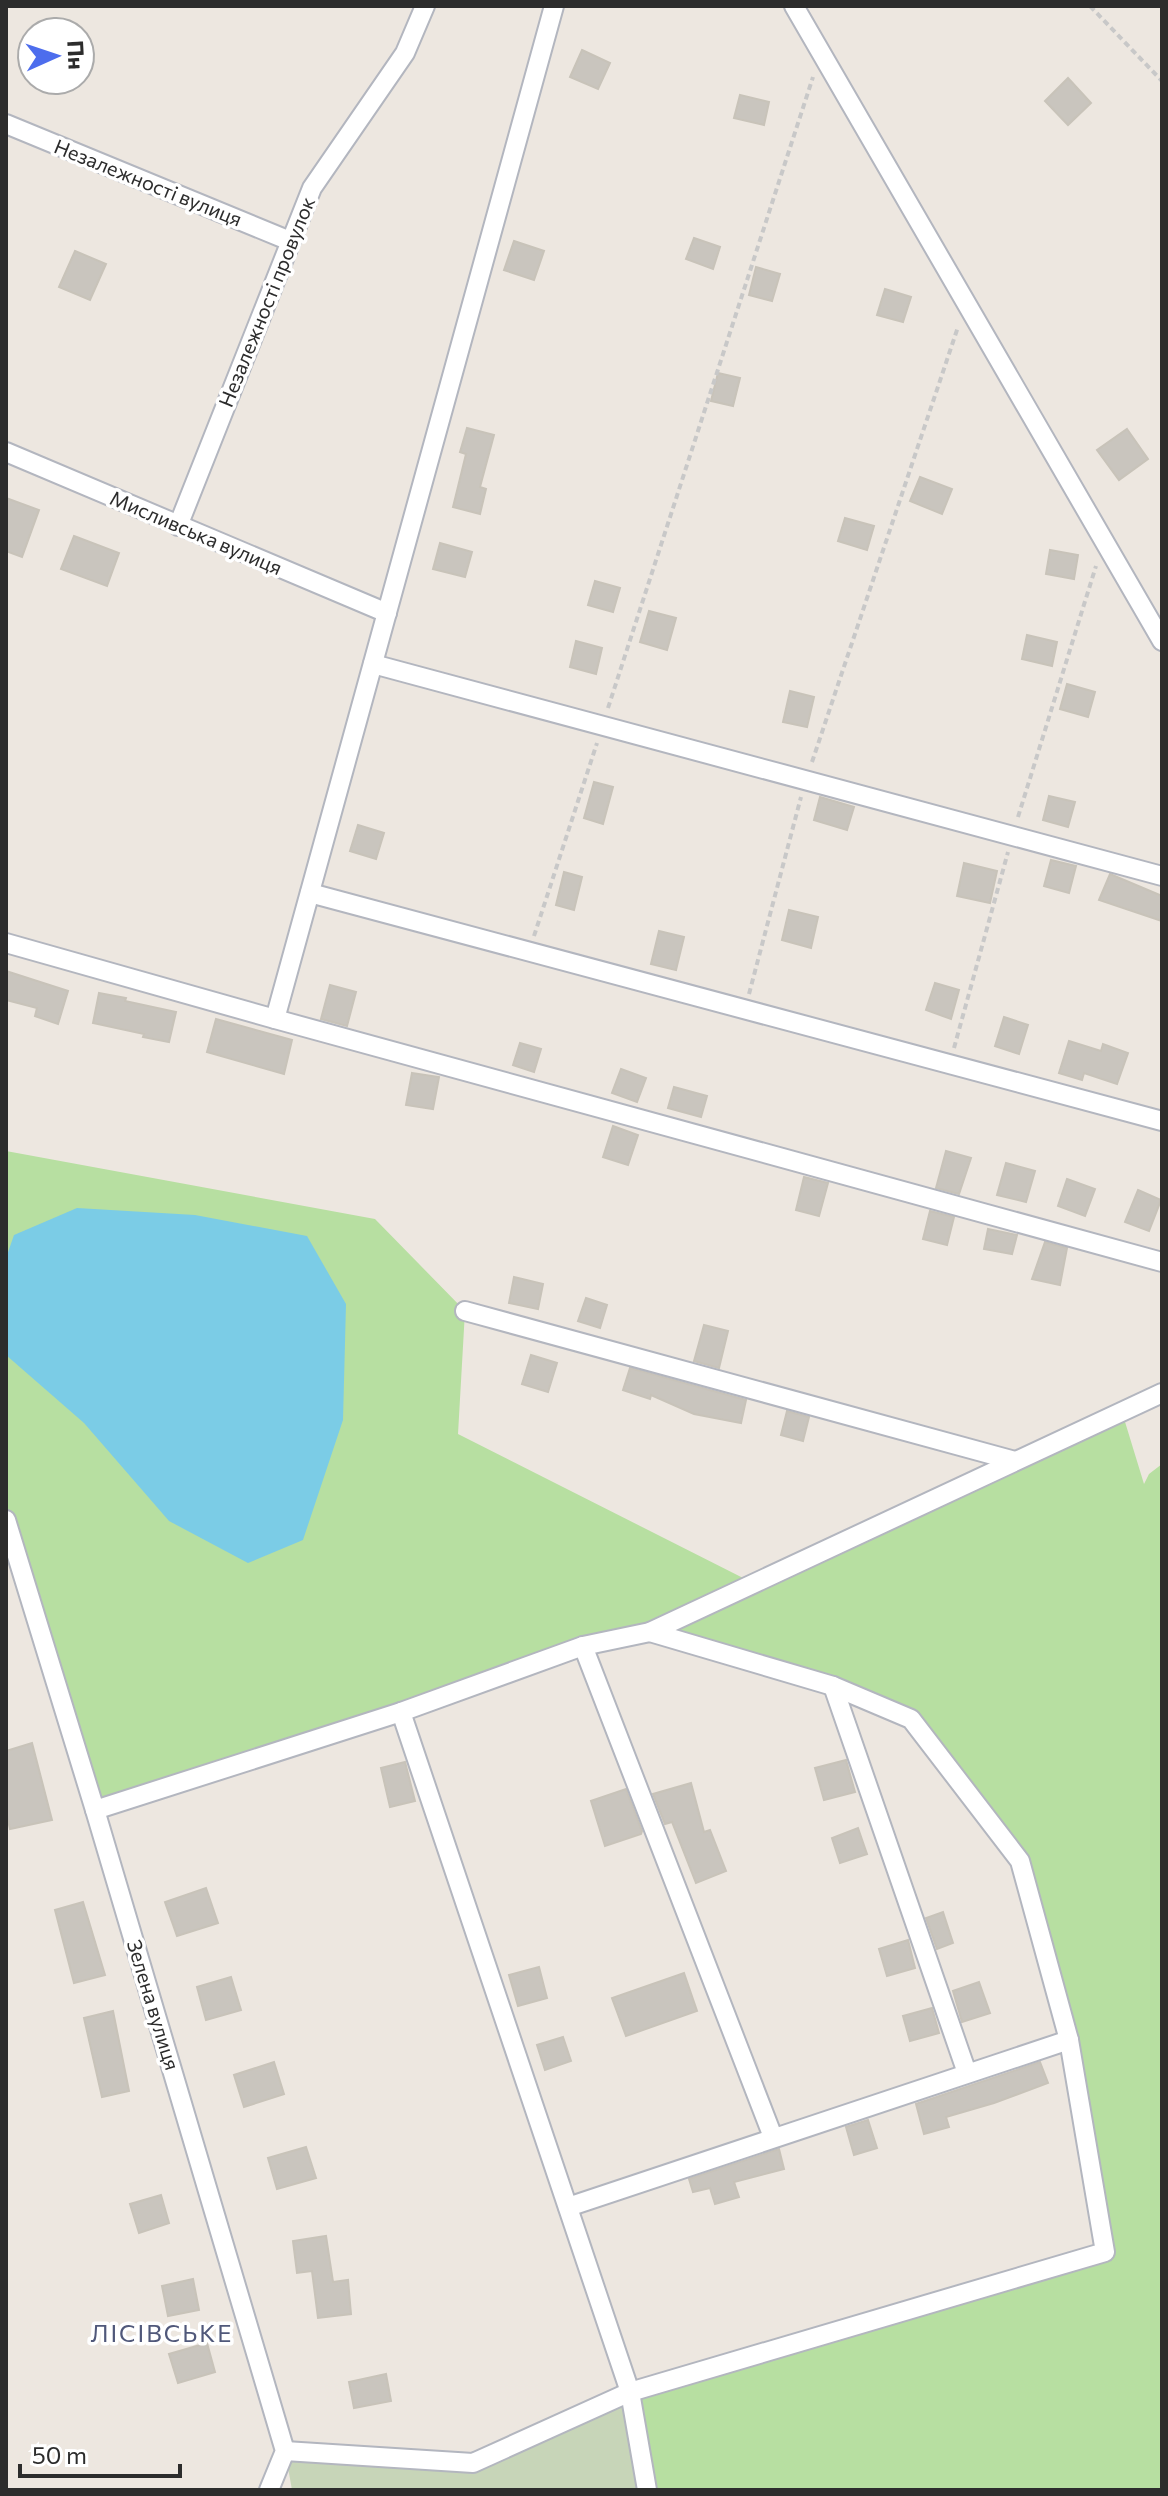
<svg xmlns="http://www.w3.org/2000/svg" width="1168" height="2496" viewBox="0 0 1168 2496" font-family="Commissioner,sans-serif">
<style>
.green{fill:#b7dfa1}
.cemetery{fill:#c7d5b8}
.water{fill:#7bcce6}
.building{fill:#c9c5be;stroke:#c8c3b9;stroke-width:2}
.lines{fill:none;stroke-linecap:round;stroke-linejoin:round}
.street-casing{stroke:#b3b6bf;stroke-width:22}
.path{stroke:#c8c8c8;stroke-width:4;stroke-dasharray:6 4;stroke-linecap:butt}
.street{stroke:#fff;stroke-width:18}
.labels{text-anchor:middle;stroke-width:7;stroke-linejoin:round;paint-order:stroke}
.street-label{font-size:20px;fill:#2c2c2c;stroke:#fff}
.quarter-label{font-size:24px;letter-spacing:2px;fill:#50587a;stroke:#fff}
</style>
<rect width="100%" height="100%" fill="#ede7e0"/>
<polygon class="green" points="6,1151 375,1219 465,1311 458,1434 753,1583 1122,1412 1144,1484 1149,1474 1162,1464 1162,2490 647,2490 630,2392 1104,2252 1069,2040 1020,1861 911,1719 650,1632 95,1810 6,1520"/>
<polygon class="cemetery" points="630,2392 647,2490 292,2490 285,2451 473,2463"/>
<polygon class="water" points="77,1208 195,1215 307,1236 346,1304 343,1420 303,1540 248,1563 169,1521 84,1423 6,1355 6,1258 14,1235"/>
<g class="building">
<polygon points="582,50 610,63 598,89 570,77"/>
<polygon points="1068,78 1091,103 1068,125 1045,101"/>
<polygon points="740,95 769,102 764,125 734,118"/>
<polygon points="694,238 720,247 713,269 686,259"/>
<polygon points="514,241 544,251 534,280 504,270"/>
<polygon points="75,251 106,264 90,300 59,287"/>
<polygon points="756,267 780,274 772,301 749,295"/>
<polygon points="885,289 911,297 903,322 877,315"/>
<polygon points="718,373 740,378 733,406 711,401"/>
<polygon points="467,428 494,435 480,487 486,489 480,514 453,507 466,454 460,452"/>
<polygon points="1127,429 1148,459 1119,480 1097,450"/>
<polygon points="920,477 952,489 942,514 910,501"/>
<polygon points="6,498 39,510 22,557 6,551"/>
<polygon points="845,518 874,526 867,550 838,541"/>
<polygon points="74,536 119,553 107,586 61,569"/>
<polygon points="440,543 472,552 465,577 433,569"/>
<polygon points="1050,550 1078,555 1074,579 1046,574"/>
<polygon points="595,581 620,588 613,612 588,605"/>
<polygon points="649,611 676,618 667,650 640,642"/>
<polygon points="1027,635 1057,642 1052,666 1022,659"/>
<polygon points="576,641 602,648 596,674 570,667"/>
<polygon points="1067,684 1095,692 1088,717 1060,709"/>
<polygon points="790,691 814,697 807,727 783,722"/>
<polygon points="594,782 613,787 603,824 584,818"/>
<polygon points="1049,796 1075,802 1068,827 1043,820"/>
<polygon points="820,797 854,807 847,830 814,820"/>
<polygon points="358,825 384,833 376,859 350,851"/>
<polygon points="1051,860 1076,866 1069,893 1044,886"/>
<polygon points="964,863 997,871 990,903 957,896"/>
<polygon points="564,872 582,877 574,910 556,905"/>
<polygon points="1110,874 1162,896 1162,921 1099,900"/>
<polygon points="789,910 818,917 811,948 782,940"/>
<polygon points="659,931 684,937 676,970 651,964"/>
<polygon points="6,971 68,991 58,1024 35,1016 37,1008 6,1000"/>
<polygon points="935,983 959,990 951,1019 926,1010"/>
<polygon points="330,985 356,992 347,1026 321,1019"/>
<polygon points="99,993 126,998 125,1001 176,1012 169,1042 143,1037 144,1034 93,1023"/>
<polygon points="1004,1017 1028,1025 1019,1054 995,1046"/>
<polygon points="216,1019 292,1040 284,1074 207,1052"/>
<polygon points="1069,1041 1101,1051 1103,1044 1128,1053 1117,1084 1084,1073 1082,1080 1059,1073"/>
<polygon points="520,1043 541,1049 534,1072 513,1065"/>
<polygon points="621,1069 646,1078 637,1102 612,1093"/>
<polygon points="412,1073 439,1077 433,1109 406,1105"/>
<polygon points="674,1087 707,1096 701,1117 668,1108"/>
<polygon points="613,1126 638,1135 628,1165 603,1157"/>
<polygon points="946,1151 971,1158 959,1194 936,1188"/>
<polygon points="1006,1163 1035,1171 1026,1202 997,1195"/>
<polygon points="804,1177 828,1183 819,1216 796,1210"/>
<polygon points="1067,1179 1095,1189 1085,1216 1058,1206"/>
<polygon points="1138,1190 1161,1200 1149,1231 1125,1222"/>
<polygon points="930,1211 954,1217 947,1245 923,1239"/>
<polygon points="988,1229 1017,1235 1012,1254 984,1249"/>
<polygon points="1045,1242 1067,1248 1060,1285 1032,1279"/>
<polygon points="514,1277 543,1284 538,1309 509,1303"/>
<polygon points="586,1298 607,1305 600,1328 578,1321"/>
<polygon points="704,1325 728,1331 719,1368 694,1361"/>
<polygon points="531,1355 557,1363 548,1392 522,1384"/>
<polygon points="630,1368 746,1400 741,1423 694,1414 651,1395 650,1399 623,1390"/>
<polygon points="787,1411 809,1417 803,1441 781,1435"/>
<polygon points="32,1743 52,1820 10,1829 6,1812 6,1751"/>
<polygon points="846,1760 855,1792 824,1800 815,1768"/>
<polygon points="405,1762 415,1801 390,1807 381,1768"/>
<polygon points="691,1783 704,1832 710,1830 726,1871 696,1883 672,1822 665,1824 653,1794"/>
<polygon points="626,1789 642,1831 641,1834 605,1846 591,1801"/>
<polygon points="858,1828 867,1854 840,1863 832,1838"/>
<polygon points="206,1888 218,1923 177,1936 165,1902"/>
<polygon points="83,1902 105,1975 74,1983 55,1910"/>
<polygon points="943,1912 953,1943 937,1949 926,1918"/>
<polygon points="908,1940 915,1968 887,1976 879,1949"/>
<polygon points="539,1967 547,1998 518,2006 509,1975"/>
<polygon points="684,1973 697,2011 626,2036 612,1998"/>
<polygon points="231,1977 241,2010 206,2020 197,1987"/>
<polygon points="979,1982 990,2013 962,2022 953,1991"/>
<polygon points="932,2008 939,2033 910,2041 903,2016"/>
<polygon points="113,2011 129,2091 102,2097 84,2018"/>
<polygon points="563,2037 571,2061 545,2070 537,2045"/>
<polygon points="274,2062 284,2094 244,2107 234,2075"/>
<polygon points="1040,2062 1048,2083 994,2103 946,2117 949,2127 924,2134 916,2104"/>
<polygon points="868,2120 877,2148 854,2155 846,2127"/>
<polygon points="306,2147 316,2178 277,2189 268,2158"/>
<polygon points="779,2149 784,2169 734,2182 739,2197 715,2204 710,2188 693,2192 689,2179"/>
<polygon points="161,2195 169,2223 139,2233 130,2204"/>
<polygon points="326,2236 333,2282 348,2280 351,2314 318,2318 312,2271 297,2273 293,2241"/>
<polygon points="193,2279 199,2310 168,2316 162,2286"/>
<polygon points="207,2343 215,2372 178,2383 169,2354"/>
<polygon points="386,2374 391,2401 354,2408 349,2382"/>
</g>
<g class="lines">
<defs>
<g id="street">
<polyline points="794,6 1162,641"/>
<polyline points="6,124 290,241"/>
<polyline points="6,452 387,613"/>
<polyline points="178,526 312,188 405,53 425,6"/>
<polyline points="373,664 1162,876"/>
<polyline points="310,893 1162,1121"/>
<polyline points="6,943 275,1019 1162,1262"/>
<polyline points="275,1019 554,6"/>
<polyline points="465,1311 1015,1461"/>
<polyline points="6,1520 95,1810 285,2451 269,2490"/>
<polyline points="583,1646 773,2137"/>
<polyline points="833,1686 967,2073"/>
<polyline points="401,1712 630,2392 647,2490"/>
<polyline points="95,1810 401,1712 583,1646 650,1632 1162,1393"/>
<polyline points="568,2207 1069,2040"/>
<polyline points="285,2451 473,2463 630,2392 1105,2252 1069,2040 1020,1861 911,1719 833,1686 650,1632"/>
</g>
</defs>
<use href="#street" class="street-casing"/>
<g class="path">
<polyline points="1090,6 1162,81"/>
<polyline points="608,708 813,77"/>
<polyline points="812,762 958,327"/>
<polyline points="1018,817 1096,566"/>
<polyline points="534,936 597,743"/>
<polyline points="749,994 801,797"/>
<polyline points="954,1048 1008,852"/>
</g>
<use href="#street" class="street"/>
</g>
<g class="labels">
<g class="street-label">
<text transform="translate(148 183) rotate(22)" y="7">Незалежності вулиця</text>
<text transform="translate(267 302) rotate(-68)" y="7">Незалежності провулок</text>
<text transform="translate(196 533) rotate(23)" y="7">Мисливська вулиця</text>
<text transform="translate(153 2005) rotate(73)" y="7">Зелена вулиця</text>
</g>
<g class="quarter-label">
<text x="162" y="2342">ЛІСІВСЬКЕ</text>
</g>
</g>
<rect width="1168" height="2496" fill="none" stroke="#2c2c2c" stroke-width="16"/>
<g transform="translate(56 56) rotate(87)"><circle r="38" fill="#ffffff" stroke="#ababab" stroke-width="2"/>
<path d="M0-6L14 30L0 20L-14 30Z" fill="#4d6ded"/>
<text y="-12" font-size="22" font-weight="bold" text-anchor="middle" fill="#2c2c2c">Пн</text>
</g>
<path d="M20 2464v12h160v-12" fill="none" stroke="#2c2c2c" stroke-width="4"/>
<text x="32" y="2464" font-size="24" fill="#2c2c2c" stroke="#ffffff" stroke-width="6" paint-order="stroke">50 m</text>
</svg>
